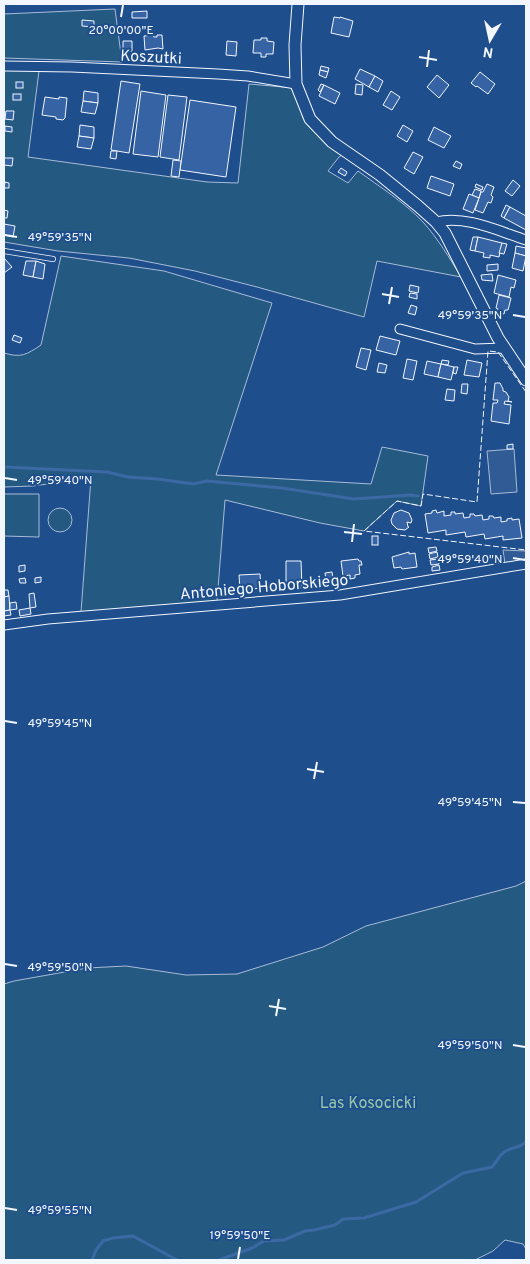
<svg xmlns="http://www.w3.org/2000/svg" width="530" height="1264" viewBox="0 0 530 1264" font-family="Overpass,sans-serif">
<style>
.green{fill:#245a82;stroke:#a8bbd7}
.parking{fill:#305b95;stroke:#a8bbd7}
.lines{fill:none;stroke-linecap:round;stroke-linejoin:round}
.stream{stroke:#3b69a3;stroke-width:3}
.building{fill:#3563a3;stroke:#f2f6ff}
.service-casing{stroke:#f2f6ff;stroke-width:6}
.minor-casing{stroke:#f2f6ff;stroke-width:11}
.tertiary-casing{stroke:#f2f6ff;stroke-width:13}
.service{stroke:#1f4e8c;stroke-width:4.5}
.minor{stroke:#1f4e8c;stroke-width:9}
.tertiary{stroke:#1f4e8c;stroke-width:11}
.fence{stroke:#f2f6ff;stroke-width:1;stroke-dasharray:6 2.5;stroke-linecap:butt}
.ticks{fill:none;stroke:#f2f6ff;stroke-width:2}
.labels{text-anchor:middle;stroke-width:4;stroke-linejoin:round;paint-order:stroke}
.street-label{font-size:16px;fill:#f2f6ff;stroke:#1f4e8c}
.park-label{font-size:16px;fill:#97c8a6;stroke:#1f4e8c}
.ticks-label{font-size:12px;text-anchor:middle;fill:#f2f6ff;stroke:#1f4e8c;stroke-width:4;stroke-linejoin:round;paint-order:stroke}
</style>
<rect width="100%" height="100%" fill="#1f4e8c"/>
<g class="green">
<polygon points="115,9 122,62 4,58 4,14"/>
<path d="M4 70 39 71 28 157 207 182 238 183 249 84 294 88 303 118 344 154 339 157 328 171 348 183 358 171C380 187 404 202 423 222 438 239 449 257 461 277L377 261 364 317 257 287 195 271 129 258 58 251 4 242Z"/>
<path d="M61 256 164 271 272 303 216 475 371 484 382 447 428 456 421 506 397 501 364 531 320 523 225 500 217 601 81 612 91 478 33 486 4 487V353C21 358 26 355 41 345Z"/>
<polygon points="4,494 39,494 39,537 4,536"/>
<circle cx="60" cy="520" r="12"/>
<polygon points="526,881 526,1249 523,1244 505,1240 493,1251 475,1260 4,1260 4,984 14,981 87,968 126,966 186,975 237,974 323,947 366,926 516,886"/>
</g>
<g class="parking">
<polygon points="514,449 517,492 491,494 487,451"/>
<polygon points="503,550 526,551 526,560 505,564"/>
</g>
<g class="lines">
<g class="stream">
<polyline points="4,467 107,472 128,477 158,479 193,484 207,481 282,488 354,499 411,495 418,496"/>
<polyline points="92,1260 96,1250 103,1241 113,1238 133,1236 177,1260"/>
<path d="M219 1260 252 1248 264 1241 284 1240 305 1231 314 1230 335 1225 343 1219 364 1218 416 1202 463 1173 492 1167C496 1163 499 1156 503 1153 510 1147 518 1149 526 1142"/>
</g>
</g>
<g class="building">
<polygon points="147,11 147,18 132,18 132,12"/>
<polygon points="334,17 340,18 340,17 353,21 349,37 331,33"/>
<polygon points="82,20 94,21 94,27 82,26"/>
<polygon points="153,35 154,37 157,37 157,35 162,35 163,49 158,48 145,50 144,36"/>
<polygon points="261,38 267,38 267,41 274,42 273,54 266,54 266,57 261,57 261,53 253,53 254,40 261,40"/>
<polygon points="123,41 132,41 132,51 123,52"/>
<polygon points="227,41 237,42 236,56 226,55"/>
<polygon points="321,66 329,68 328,72 320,70"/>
<polygon points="360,69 375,76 369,87 355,79"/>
<polygon points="320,70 328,72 326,78 319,75"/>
<polygon points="480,72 495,84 488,94 477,86 476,87 471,83"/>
<polygon points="437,75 449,85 439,98 427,87"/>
<polygon points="375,76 383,81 378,92 369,87"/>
<polygon points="121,81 140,84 129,153 111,150"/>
<rect x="16" y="82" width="7" height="6"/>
<polygon points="321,84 324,85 320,92 318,90"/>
<polygon points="356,84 363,85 362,95 355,94"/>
<polygon points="324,85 340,93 335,104 319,96"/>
<polygon points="84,91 98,93 98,103 83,101"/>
<polygon points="141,91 166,95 158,157 133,154"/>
<polygon points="391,91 400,97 392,110 383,105"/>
<rect x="13" y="94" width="8" height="6"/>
<polygon points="168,95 187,97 179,160 160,157"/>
<polygon points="45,97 59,99 59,97 67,98 65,118 63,120 56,119 56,117 42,115"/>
<polygon points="190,100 236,107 226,177 180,170"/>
<polygon points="83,101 98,103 95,114 81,112"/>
<polygon points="6,111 14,111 13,120 5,119"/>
<polygon points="80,125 94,127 94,138 79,136"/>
<polygon points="403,125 413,131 407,142 397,136"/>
<polygon points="5,126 12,127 12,132 5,131"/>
<polygon points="434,127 451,136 444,148 428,140"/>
<polygon points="79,136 94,138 91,149 77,147"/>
<polygon points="111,151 117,151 116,159 110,158"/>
<polygon points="413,152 423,157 414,174 404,168"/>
<polygon points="4,158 13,158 12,166 4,165"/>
<polygon points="173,160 181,161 179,177 171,176"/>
<polygon points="456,161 462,164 460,169 453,166"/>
<polygon points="341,168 347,172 345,176 338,172"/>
<polygon points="431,176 454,184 450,196 427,188"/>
<polygon points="513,180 520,186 512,196 505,191"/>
<polygon points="5,182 9,183 9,188 4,188"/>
<polygon points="476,184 483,187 482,190 475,187"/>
<polygon points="487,184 494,187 491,195 493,197 491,203 488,202 483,213 475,210 481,192 483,192"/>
<polygon points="475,189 481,191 479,198 472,195"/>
<polygon points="469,194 479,198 473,213 463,209"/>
<polygon points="506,205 510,207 504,218 501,216"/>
<polygon points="510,207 526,216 526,230 504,218"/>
<polygon points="4,210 8,211 7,218 4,218"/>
<polygon points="4,224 15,226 13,237 4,235"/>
<polygon points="473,237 478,237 475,251 470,250"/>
<polygon points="478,237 502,243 499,257 490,255 490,258 483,257 484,253 475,251"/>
<polygon points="502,243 507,244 504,254 499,253"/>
<polygon points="516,246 526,248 526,256 515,253"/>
<polygon points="515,253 526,256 523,271 512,268"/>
<polygon points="4,258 12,267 4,273"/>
<polygon points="26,261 36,261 33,277 23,275"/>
<polygon points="36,261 45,264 43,279 33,277"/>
<polygon points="498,264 498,270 487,271 487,265"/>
<polygon points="492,274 493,281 482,280 481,275"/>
<polygon points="498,275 516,280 514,288 511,287 509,297 494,293"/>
<polygon points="410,285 419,287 418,293 409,291"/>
<polygon points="410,293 417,294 417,299 409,297"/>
<polygon points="499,295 511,298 508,310 505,310 504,314 497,312 498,309 496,308"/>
<polygon points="411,305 417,307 415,315 408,313"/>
<polygon points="14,335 22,338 20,343 12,340"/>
<polygon points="380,336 400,341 396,355 376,350"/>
<polygon points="361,348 371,350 366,370 356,367"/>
<polygon points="407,359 417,361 413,380 403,378"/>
<polygon points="442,360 449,361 448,365 441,364"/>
<polygon points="467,360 482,363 479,377 464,375"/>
<polygon points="427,361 441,364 438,377 424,374"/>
<polygon points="379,363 387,365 385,373 377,372"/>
<polygon points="441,364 454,367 451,380 438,377"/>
<polygon points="454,367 458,367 456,374 453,373"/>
<polygon points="495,383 500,383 503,389 503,391 506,392 509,397 508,401 512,402 505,401 504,404 511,405 509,424 491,421 493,403 497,403 498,400 493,400"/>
<polygon points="462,384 468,384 467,394 461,393"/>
<polygon points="447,389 455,390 454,401 445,400"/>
<polygon points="513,444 513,449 507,449 507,445"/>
<polygon points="401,510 409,513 412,520 411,523 407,522 408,527 409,527 405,530 397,529 392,524 391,520 394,513"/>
<polygon points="436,510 437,513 444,511 444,516 451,515 451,512 455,512 455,514 463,513 464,518 470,517 470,514 474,514 475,516 482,515 483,520 489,519 489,516 493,516 494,518 501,517 501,522 507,521 507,519 512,518 512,520 519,519 522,538 503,540 503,536 485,539 484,534 466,537 465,532 446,535 446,530 428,533 425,514 432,513 432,511"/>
<rect x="372" y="536" width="6" height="9"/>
<polygon points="436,547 437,551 429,553 428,548"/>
<polygon points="409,552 409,554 415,553 417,567 402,569 401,567 394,568 392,557"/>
<polygon points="437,552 438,557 430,559 429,554"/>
<polygon points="358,559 359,561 361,561 362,565 359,565 360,574 355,575 355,578 350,579 350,575 343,576 341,561"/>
<polygon points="438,559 439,564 431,565 430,560"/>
<polygon points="286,561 301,561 302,588 286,588"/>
<polygon points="25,565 25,571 19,572 19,566"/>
<polygon points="439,565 440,570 432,571 432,567"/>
<polygon points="332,572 334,585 327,586 325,573"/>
<polygon points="260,574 261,588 253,589 253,592 248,592 248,589 240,590 239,575"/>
<polygon points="41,577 41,582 35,583 35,578"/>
<polygon points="25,578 26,583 20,583 19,579"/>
<polygon points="4,590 8,590 9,596 4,597"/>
<polygon points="34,593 36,607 30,608 29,594"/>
<polygon points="9,596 10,610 4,611 4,597"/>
<polygon points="16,602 17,609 10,610 10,603"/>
<polygon points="30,608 31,614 20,616 19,610"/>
<polygon points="10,610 11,615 4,616 4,611"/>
</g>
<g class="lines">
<defs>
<polyline id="service" points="4,251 53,259"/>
<g id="minor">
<polyline points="4,66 72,67 218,74 248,76 296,84"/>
<path d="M436 222C466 215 498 231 526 240"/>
<polyline points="400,329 475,349 504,348"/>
<polyline points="4,625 48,619 340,595 526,564"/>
</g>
<polyline id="tertiary" points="298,4 295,45 296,84 310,119 332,142 380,175 418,206 436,222 445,233 498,338 526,380"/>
</defs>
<use href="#service" class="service-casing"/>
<use href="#minor" class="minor-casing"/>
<use href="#tertiary" class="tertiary-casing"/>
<use href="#service" class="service"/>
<use href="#minor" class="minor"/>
<use href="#tertiary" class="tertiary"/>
<polyline class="fence" points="526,392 498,352 488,351 477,502 423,494 421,506 397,501 364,531 526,550"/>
</g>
<path class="ticks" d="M121 17 123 5M419 57 437 60M427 67 429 50M5 235 17 237M382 294 399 297M389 304 392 287M513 315 525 317M5 478 17 480M344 532 362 534M352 542 354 524M513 558 525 560M5 721 17 723M307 769 324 772M314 779 317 762M513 802 525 803M5 964 17 966M269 1006 286 1009M276 1016 279 999M513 1045 525 1047M5 1208 17 1210M238 1259 240 1247"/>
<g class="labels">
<g class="street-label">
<text transform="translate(151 56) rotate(3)" y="6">Koszutki</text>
<text transform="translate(264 586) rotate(-5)" y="6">Antoniego Hoborskiego</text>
</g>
<g class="park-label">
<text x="368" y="1108">Las Kosocicki</text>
</g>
</g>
<g class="ticks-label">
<text x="121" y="34">20°00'00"E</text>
<text x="60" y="241">49°59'35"N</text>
<text x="470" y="319">49°59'35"N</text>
<text x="60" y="484">49°59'40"N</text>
<text x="470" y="563">49°59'40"N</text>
<text x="60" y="727">49°59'45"N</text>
<text x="470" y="806">49°59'45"N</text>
<text x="60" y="971">49°59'50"N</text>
<text x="470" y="1049">49°59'50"N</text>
<text x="60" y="1214">49°59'55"N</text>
<text x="240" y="1239">19°59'50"E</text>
</g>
<rect width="530" height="1264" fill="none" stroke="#f2f6ff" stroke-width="10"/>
<g transform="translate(490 40) rotate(189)" stroke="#1f4e8c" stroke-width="4" paint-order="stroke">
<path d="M0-4L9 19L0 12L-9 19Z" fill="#f2f6ff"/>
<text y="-8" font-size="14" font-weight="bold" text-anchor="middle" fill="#f2f6ff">N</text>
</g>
</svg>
